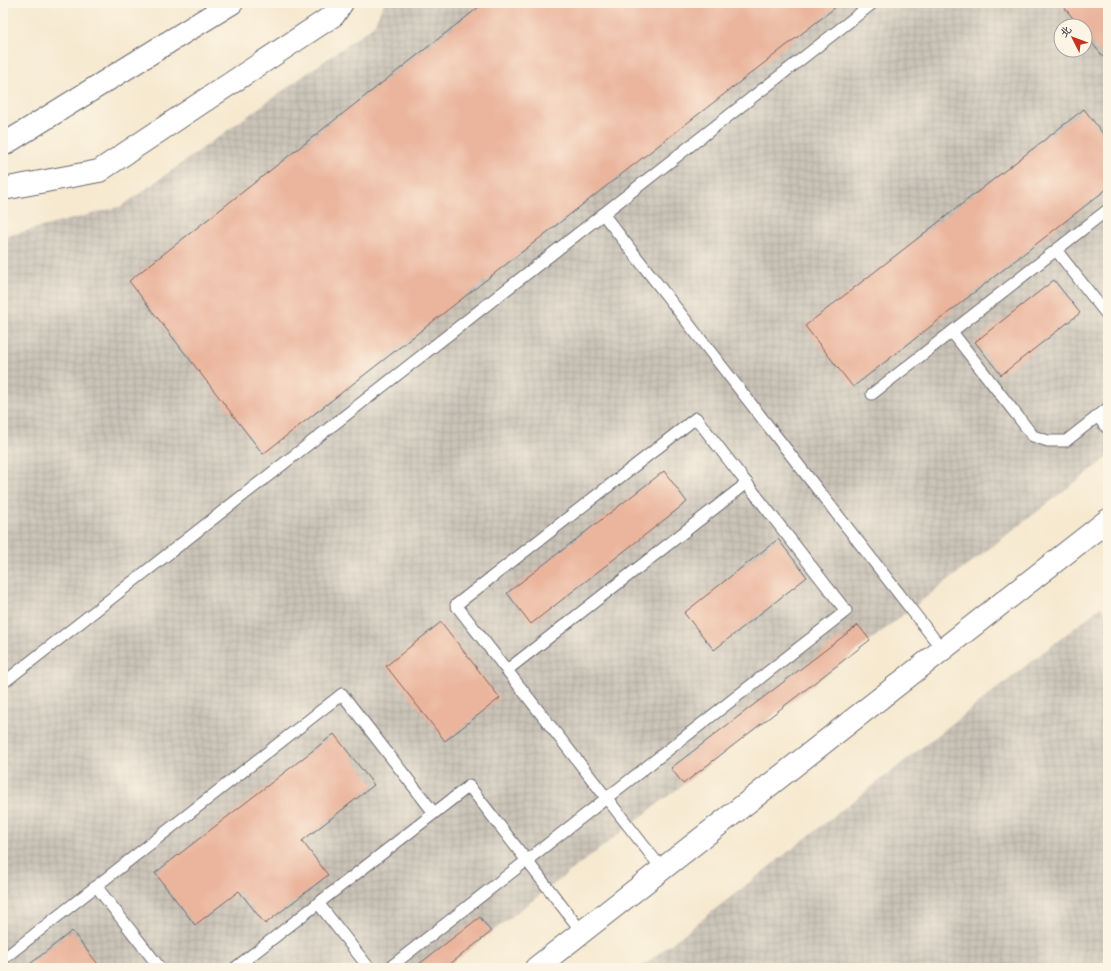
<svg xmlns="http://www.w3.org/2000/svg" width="1111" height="971" viewBox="0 0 1111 971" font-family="Mali,'LXGW WenKai TC',sans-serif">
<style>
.industrial{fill:url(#industrial-grid);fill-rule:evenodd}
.building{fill:#ebb59d}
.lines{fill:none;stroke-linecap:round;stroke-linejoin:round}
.service-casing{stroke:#6c686f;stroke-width:13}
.minor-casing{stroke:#6c686f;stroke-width:24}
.primary-casing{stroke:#6c686f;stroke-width:24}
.motorway-casing{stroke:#6c686f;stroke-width:24}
.service{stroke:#fff;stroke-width:11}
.minor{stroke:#fff;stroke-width:22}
.primary{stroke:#fff;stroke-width:22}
.motorway{stroke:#fff;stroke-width:22}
</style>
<defs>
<pattern id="industrial-grid" width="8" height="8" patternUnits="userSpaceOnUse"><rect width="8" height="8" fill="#cbc3b8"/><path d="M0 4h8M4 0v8" fill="none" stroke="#aea79f"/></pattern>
</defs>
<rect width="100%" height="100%" fill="#fcf5e5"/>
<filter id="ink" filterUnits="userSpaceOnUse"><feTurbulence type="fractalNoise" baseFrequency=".025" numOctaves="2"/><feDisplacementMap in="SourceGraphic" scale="8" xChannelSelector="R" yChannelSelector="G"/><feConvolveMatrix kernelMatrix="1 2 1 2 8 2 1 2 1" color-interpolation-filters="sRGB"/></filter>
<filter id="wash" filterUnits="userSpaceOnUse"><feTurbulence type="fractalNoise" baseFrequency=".012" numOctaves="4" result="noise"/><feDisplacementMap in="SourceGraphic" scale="16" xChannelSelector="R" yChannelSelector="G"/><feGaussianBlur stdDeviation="0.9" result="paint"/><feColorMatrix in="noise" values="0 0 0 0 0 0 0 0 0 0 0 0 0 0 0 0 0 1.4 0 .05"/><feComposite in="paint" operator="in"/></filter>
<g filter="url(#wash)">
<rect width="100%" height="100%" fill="#f6e9d0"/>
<g class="industrial">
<path d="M384 3H1108V457L445 968H3V237L122 206 373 26ZM1061 26H1085V50H1061Z"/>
<polygon points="1101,607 1108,617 1108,968 640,968"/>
</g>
<g id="blocks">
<g class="building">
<polygon points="484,3 841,3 263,454 129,281"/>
<polygon points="1061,3 1108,3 1108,63 1085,34 1085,26 1079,26"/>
<polygon points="1084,109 1108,140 1108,188 853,387 805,326"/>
<polygon points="1054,280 1080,313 1001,375 975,342"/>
<polygon points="664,471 687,502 531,624 507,593"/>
<polygon points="778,539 807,577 714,650 684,613"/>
<polygon points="441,622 500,698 445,741 386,666"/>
<polygon points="858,625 870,640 683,784 671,768"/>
<polygon points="334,734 374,785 302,841 328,875 265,924 239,891 195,925 155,873"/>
<polygon points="480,917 491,932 445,968 414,968"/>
<polygon points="72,931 101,968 25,968"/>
</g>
</g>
</g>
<g filter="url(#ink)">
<use href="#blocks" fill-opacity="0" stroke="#6c686f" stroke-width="1"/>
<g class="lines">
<defs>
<g id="service">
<polyline points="603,214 942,649"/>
<polyline points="1056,250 1108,316"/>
<polyline points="952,332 1033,436 1048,441 1066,441 1108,408"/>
<polyline points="872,394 1106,211"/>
<polyline points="1097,416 1108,429"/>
<polyline points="507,670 747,483"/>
<polyline points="3,683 873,3"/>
<polyline points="96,886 160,968"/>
<polyline points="318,903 369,968"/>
<polyline points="3,959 342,694 434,813"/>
<polyline points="235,968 469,786 582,932"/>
<path d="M389 968C541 849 694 730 846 611L696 418 456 605 662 869"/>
</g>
<polyline id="minor" points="536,968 1108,520"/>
<g id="primary">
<polyline points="3,145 167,43"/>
<polyline points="3,189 99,171 207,99"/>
</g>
<g id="motorway">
<polyline points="167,43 232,3"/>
<polyline points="207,99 334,15 342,3"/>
</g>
</defs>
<use href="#service" class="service-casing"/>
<use href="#minor" class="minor-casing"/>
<use href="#primary" class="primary-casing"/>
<use href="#motorway" class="motorway-casing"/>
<use href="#service" class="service"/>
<use href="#minor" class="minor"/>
<use href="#primary" class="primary"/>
<use href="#motorway" class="motorway"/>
</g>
</g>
<rect width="1111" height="971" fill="none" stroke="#fcf5e5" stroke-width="16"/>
<g transform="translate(1073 38) rotate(312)"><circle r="19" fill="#fcf5e5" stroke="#a5a1a1"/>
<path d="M0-3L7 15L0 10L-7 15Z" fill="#c8321e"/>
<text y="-6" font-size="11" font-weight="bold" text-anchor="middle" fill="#22223b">北</text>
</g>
</svg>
